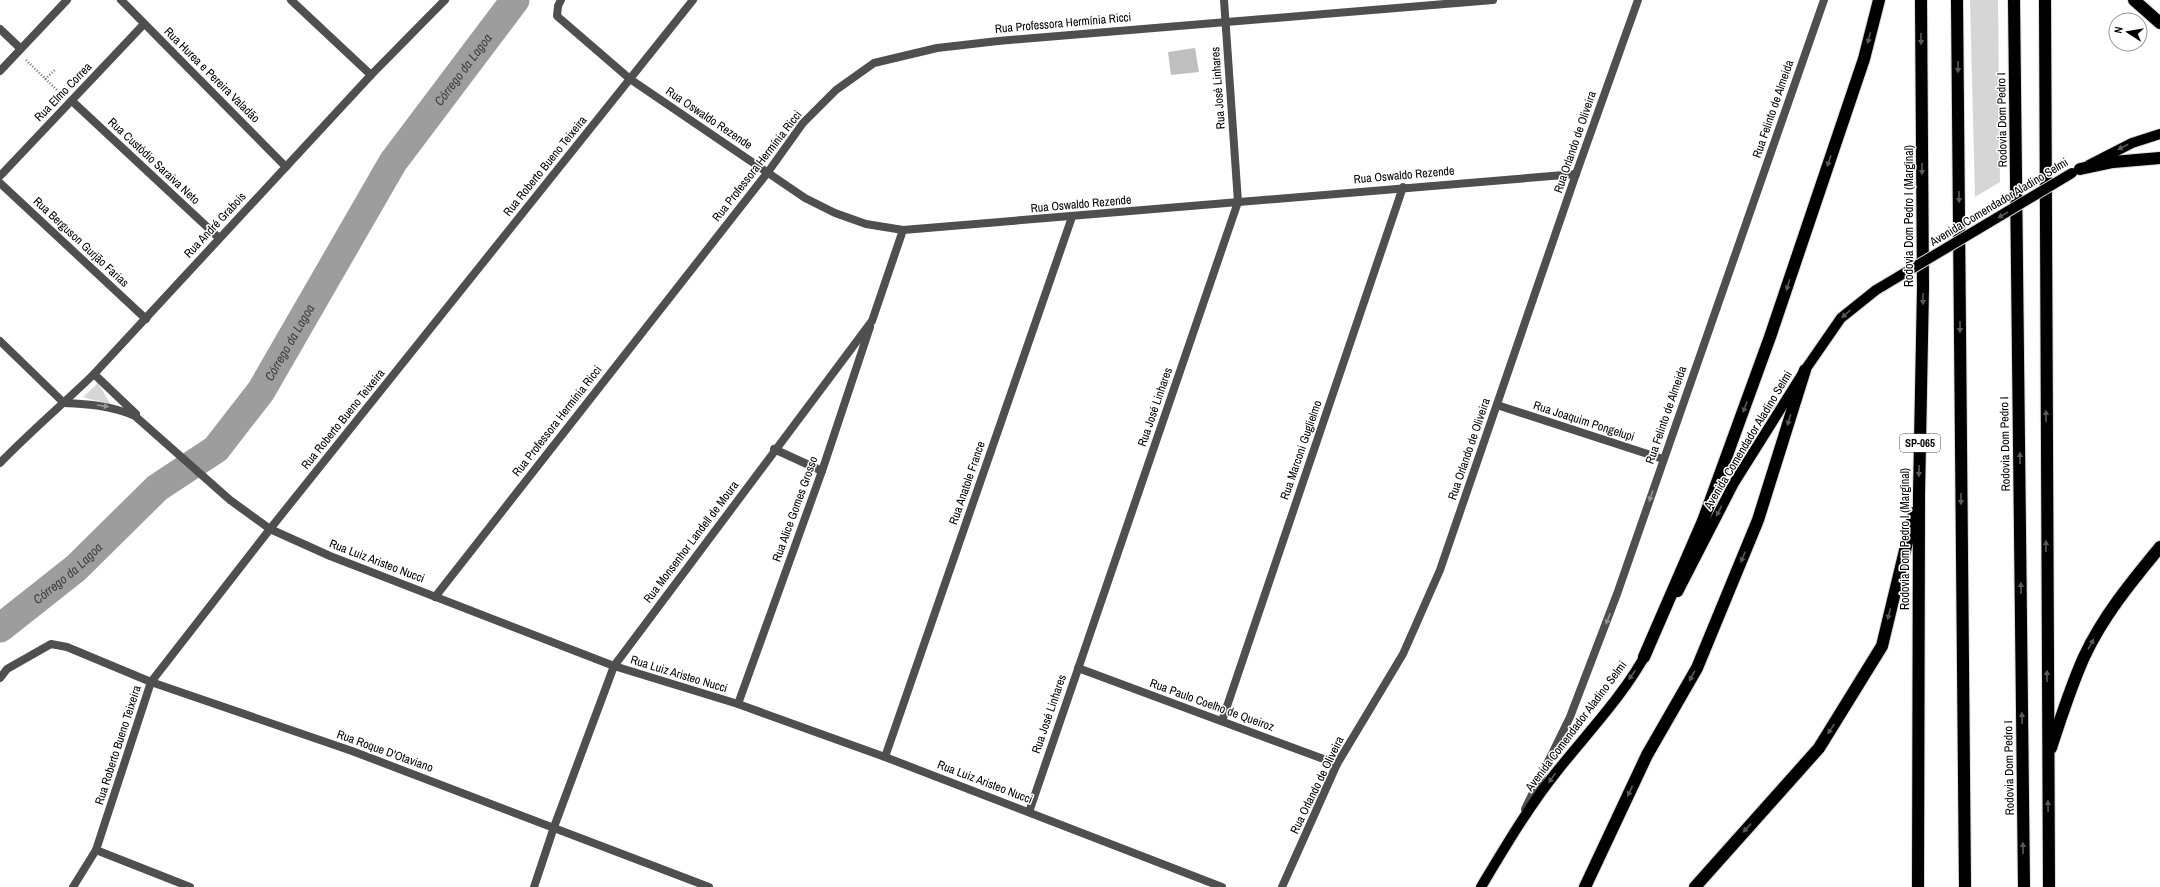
<svg xmlns="http://www.w3.org/2000/svg" width="2160" height="887" viewBox="0 0 2160 887" font-family="'Archivo Narrow',sans-serif">
<style>
.green{fill:#d6d6d6}
.lines{fill:none;stroke-linecap:round;stroke-linejoin:round}
.river{stroke:#9d9d9d;stroke-width:29}
.building{fill:#bfbfbf}
.primary-casing{stroke:#dbdbdb;stroke-width:12}
.highway-casing{stroke:#dbdbdb;stroke-width:14}
.path{stroke:#717171;stroke-width:2.5;stroke-dasharray:1 2;stroke-linecap:butt}
.street{stroke:#4f4f4f;stroke-width:8}
.primary{stroke:#000;stroke-width:10}
.highway{stroke:#000;stroke-width:12}
.primary-bridge-casing{stroke:#dbdbdb;stroke-width:12;stroke-linecap:butt}
.primary-bridge{stroke:#000;stroke-width:10}
.oneway{fill:#595959}
.oneway2{fill:#959595}
.labels{text-anchor:middle;stroke-width:3;stroke-linejoin:round;paint-order:stroke}
.shield{fill:#fff;stroke:#4c4c4c;stroke-width:1}
.shield-label{font-size:11px;font-weight:bold;fill:#000}
.street-label{font-size:12px;fill:#000;stroke:#fff}
.water-label{font-size:13px;font-style:italic;fill:#3e3e3e;stroke:#fff}
</style>
<rect width="100%" height="100%" fill="#fff"/>
<g class="green">
<polygon points="1970,0 1998,0 2000,182 1975,197"/>
<polygon points="98,383 111,405 83,397"/>
</g>
<g class="lines">
<path class="river" id="s1" d="M0 628 76 568 157 488 216 449 261 391 393 162 515 0"/>
</g>
<polygon class="building" points="1195,48 1199,72 1171,75 1168,52"/>
<g class="lines">
<defs>
<g id="primary">
<polyline points="2089,165 2132,143 2160,134"/>
<polyline points="1678,592 1734,483 1805,370 1841,318 1876,290"/>
<path d="M1481 887C1505 847 1529 806 1558 770 1589 731 1625 694 1648 650"/>
</g>
<g id="highway">
<polyline points="1957,0 1965,887"/>
<polyline points="2014,0 2024,887"/>
<polyline points="2045,0 2049,887"/>
<polyline points="2134,0 2160,23"/>
<polyline points="2080,169 2113,162 2160,158"/>
<polyline points="1644,657 1703,521 1770,337 1864,59 1879,0"/>
<path d="M2051 748C2061 717 2071 686 2084 657 2103 616 2132 581 2160 547"/>
<polyline points="1585,887 1647,755 1697,668 1758,520 1805,370"/>
<polyline points="1695,887 1819,748 1882,646 1914,513"/>
<polyline points="1918,887 1919,494 1923,288 1921,0"/>
</g>
</defs>
<use href="#primary" class="primary-casing"/>
<use href="#highway" class="highway-casing"/>
<g class="path">
<polyline points="26,60 61,94"/>
<polyline points="45,79 56,69"/>
</g>
<g class="street">
<polyline points="121,0 286,167"/>
<polyline points="291,0 371,75"/>
<polyline points="561,0 558,6 557,16 630,79 805,198 835,213 866,224 903,230 1576,174"/>
<polyline points="0,29 20,48"/>
<polyline points="0,71 67,0"/>
<polyline points="72,101 219,238"/>
<polyline points="0,176 144,24"/>
<polyline points="0,183 146,319"/>
<path d="M0 341 64 403C89 404 112 406 135 416L230 500 270 529 330 556 614 666 738 704 885 757 1222 887"/>
<polyline points="94,374 136,414"/>
<polyline points="1497,405 1663,459"/>
<polyline points="774,449 822,471"/>
<path d="M0 463C30 432 63 404 94 374L371 75 445 0"/>
<polyline points="435,597 768,172 803,123 836,90 874,63 937,48 998,41 1493,0"/>
<polyline points="1078,668 1337,764"/>
<polyline points="0,678 7,669 51,644 67,647 151,682 352,751 709,887"/>
<polyline points="738,704 822,471 870,327"/>
<polyline points="1222,721 1403,187"/>
<polyline points="885,757 1072,217"/>
<polyline points="1525,809 1570,717 1617,594 1824,0"/>
<polyline points="1029,812 1238,202 1224,0"/>
<polyline points="96,850 190,887"/>
<polyline points="73,887 96,850 151,682 270,529 693,0"/>
<polyline points="534,887 554,827 614,666 872,321 903,230"/>
<polyline points="1282,887 1337,764 1403,654 1440,570 1576,174 1638,0"/>
</g>
<use href="#primary" class="primary"/>
<use href="#highway" class="highway"/>
<defs>
<polyline id="primary-bridge" points="1876,290 2072,173"/>
</defs>
<use href="#primary-bridge" class="primary-bridge-casing"/>
<use href="#primary-bridge" class="primary-bridge"/>
</g>
<defs><path id="oneway-solid" d="M-6-.8H1V-3.2L6.5 0L1 3.2V.8H-6Z"/></defs>
<g class="oneway">
<use href="#oneway-solid" transform="translate(1869 38) rotate(104)"/>
<use href="#oneway-solid" transform="translate(1921 39) rotate(90)"/>
<use href="#oneway-solid" transform="translate(1958 67) rotate(89)"/>
<use href="#oneway-solid" transform="translate(2123 147) rotate(153)"/>
<use href="#oneway-solid" transform="translate(1829 161) rotate(109)"/>
<use href="#oneway-solid" transform="translate(1922 169) rotate(90)"/>
<use href="#oneway-solid" transform="translate(1959 197) rotate(89)"/>
<use href="#oneway-solid" transform="translate(2003 215) rotate(149)"/>
<use href="#oneway-solid" transform="translate(1788 285) rotate(108)"/>
<use href="#oneway-solid" transform="translate(1923 299) rotate(91)"/>
<use href="#oneway-solid" transform="translate(1846 314) rotate(138)"/>
<use href="#oneway-solid" transform="translate(1960 327) rotate(90)"/>
<use href="#oneway-solid" transform="translate(1745 407) rotate(110)"/>
<use href="#oneway-solid" transform="translate(2046 416) rotate(-90)"/>
<use href="#oneway-solid" transform="translate(1789 420) rotate(107)"/>
<use href="#oneway-solid" transform="translate(2020 458) rotate(-91)"/>
<use href="#oneway-solid" transform="translate(1919 471) rotate(91)"/>
<use href="#oneway-solid" transform="translate(1961 499) rotate(90)"/>
<use href="#oneway-solid" transform="translate(1719 511) rotate(117)"/>
<use href="#oneway-solid" transform="translate(2046 546) rotate(-90)"/>
<use href="#oneway-solid" transform="translate(1743 557) rotate(113)"/>
<use href="#oneway-solid" transform="translate(2021 588) rotate(-91)"/>
<use href="#oneway-solid" transform="translate(1889 614) rotate(104)"/>
<use href="#oneway-solid" transform="translate(2091 644) rotate(-61)"/>
<use href="#oneway-solid" transform="translate(1632 675) rotate(125)"/>
<use href="#oneway-solid" transform="translate(1692 676) rotate(119)"/>
<use href="#oneway-solid" transform="translate(2047 676) rotate(-90)"/>
<use href="#oneway-solid" transform="translate(2022 718) rotate(-91)"/>
<use href="#oneway-solid" transform="translate(1831 729) rotate(124)"/>
<use href="#oneway-solid" transform="translate(1552 778) rotate(125)"/>
<use href="#oneway-solid" transform="translate(1630 791) rotate(115)"/>
<use href="#oneway-solid" transform="translate(2048 806) rotate(-91)"/>
<use href="#oneway-solid" transform="translate(1747 828) rotate(133)"/>
<use href="#oneway-solid" transform="translate(2023 848) rotate(-91)"/>
</g>
<g class="oneway2">
<use href="#oneway-solid" transform="translate(103 406) rotate(9)"/>
<use href="#oneway-solid" transform="translate(1651 496) rotate(109)"/>
<use href="#oneway-solid" transform="translate(1608 619) rotate(111)"/>
</g>
<g class="labels">
<rect class="shield" x="1900" y="434" width="40" height="18" rx="3"/>
<g class="shield-label">
<text x="1920" y="447">SP-065</text>
</g>
<g class="street-label">
<text transform="translate(1063 23) rotate(-5)" y="4">Rua Professora Hermínia Ricci</text>
<text transform="translate(212 75) rotate(45)" y="4">Rua Hurea e Pereira Valadão</text>
<text transform="translate(1218 88) rotate(-94)" y="4">Rua José Linhares</text>
<text transform="translate(63 92) rotate(-46)" y="4">Rua Elmo Correa</text>
<text transform="translate(1773 109) rotate(-71)" y="4">Rua Felinto de Almeida</text>
<text transform="translate(709 118) rotate(34)" y="4">Rua Oswaldo Rezende</text>
<text transform="translate(2002 120) rotate(-91)" y="4">Rodovia Dom Pedro I</text>
<text transform="translate(1575 142) rotate(-71)" y="4">Rua Orlando de Oliveira</text>
<text transform="translate(154 161) rotate(43)" y="4">Rua Custódio Saraiva Neto</text>
<text transform="translate(545 166) rotate(-51)" y="4">Rua Roberto Bueno Teixeira</text>
<text transform="translate(757 166) rotate(-52)" y="4">Rua Professora Hermínia Ricci</text>
<text transform="translate(1404 175) rotate(-5)" y="4">Rua Oswaldo Rezende</text>
<text transform="translate(1999 202) rotate(-31)" y="4">Avenida Comendador Aladino Selmi</text>
<text transform="translate(1081 204) rotate(-5)" y="4">Rua Oswaldo Rezende</text>
<text transform="translate(1909 216) rotate(-90)" y="4">Rodovia Dom Pedro I (Marginal)</text>
<text transform="translate(215 225) rotate(-47)" y="4">Rua André Grabois</text>
<text transform="translate(81 242) rotate(43)" y="4">Rua Berguson Gurjão Farias</text>
<text transform="translate(1155 407) rotate(-71)" y="4">Rua José Linhares</text>
<text transform="translate(1666 415) rotate(-71)" y="4">Rua Felinto de Almeida</text>
<text transform="translate(343 419) rotate(-51)" y="4">Rua Roberto Bueno Teixeira</text>
<text transform="translate(557 421) rotate(-52)" y="4">Rua Professora Hermínia Ricci</text>
<text transform="translate(1584 421) rotate(18)" y="4">Rua Joaquim Pongelupi</text>
<text transform="translate(1748 440) rotate(-59)" y="4">Avenida Comendador Aladino Selmi</text>
<text transform="translate(2005 444) rotate(-91)" y="4">Rodovia Dom Pedro I</text>
<text transform="translate(1469 449) rotate(-71)" y="4">Rua Orlando de Oliveira</text>
<text transform="translate(1301 450) rotate(-71)" y="4">Rua Marconi Guglielmo</text>
<text transform="translate(967 483) rotate(-71)" y="4">Rua Anatole France</text>
<text transform="translate(795 509) rotate(-70)" y="4">Rua Alice Gomes Grosso</text>
<text transform="translate(1905 539) rotate(-90)" y="4">Rodovia Dom Pedro I (Marginal)</text>
<text transform="translate(691 542) rotate(-53)" y="4">Rua Monsenhor Landell de Moura</text>
<text transform="translate(377 561) rotate(21)" y="4">Rua Luiz Aristeo Nucci</text>
<text transform="translate(679 674) rotate(17)" y="4">Rua Luiz Aristeo Nucci</text>
<text transform="translate(1212 705) rotate(20)" y="4">Rua Paulo Coelho de Queiroz</text>
<text transform="translate(1049 714) rotate(-71)" y="4">Rua José Linhares</text>
<text transform="translate(1576 726) rotate(-53)" y="4">Avenida Comendador Aladino Selmi</text>
<text transform="translate(118 745) rotate(-72)" y="4">Rua Roberto Bueno Teixeira</text>
<text transform="translate(385 751) rotate(20)" y="4">Rua Roque D'Otaviano</text>
<text transform="translate(2009 768) rotate(-91)" y="4">Rodovia Dom Pedro I</text>
<text transform="translate(985 782) rotate(21)" y="4">Rua Luiz Aristeo Nucci</text>
<text transform="translate(1317 785) rotate(-64)" y="4">Rua Orlando de Oliveira</text>
</g>
<g class="water-label">
<text dy="5" stroke="none"><textPath href="#s1" startOffset="735">Córrego da Lagoa</textPath></text>
<text dy="5" stroke="none"><textPath href="#s1" startOffset="411">Córrego da Lagoa</textPath></text>
<text dy="5" stroke="none"><textPath href="#s1" startOffset="87">Córrego da Lagoa</textPath></text>
</g>
</g>
<g transform="translate(2128 32) rotate(282)"><circle r="19" fill="#ffffff" stroke="#999999"/>
<path d="M0-3L7 15L0 10L-7 15Z" fill="#000000"/>
<text y="-6" font-size="11" font-weight="bold" text-anchor="middle" fill="#000000">N</text>
</g>
</svg>
